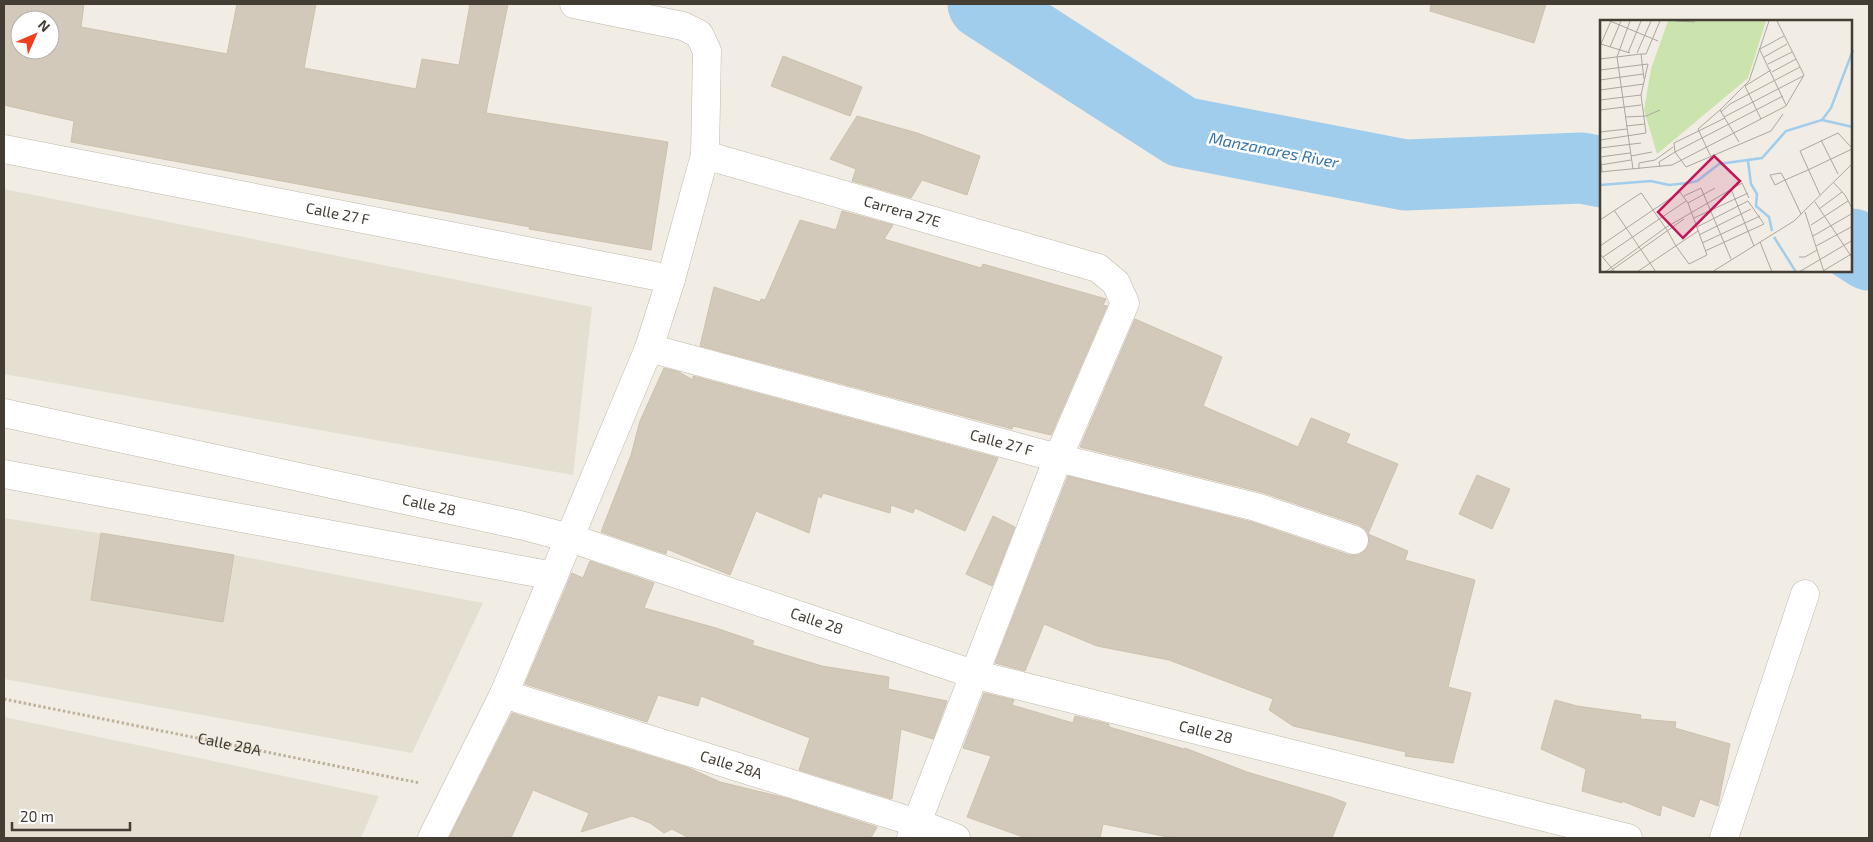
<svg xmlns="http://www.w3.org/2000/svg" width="1873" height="842" viewBox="0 0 1873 842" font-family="'Exo 2',sans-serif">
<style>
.residential{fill:#e5dfd2}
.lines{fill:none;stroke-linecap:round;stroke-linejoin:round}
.river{stroke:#a1cded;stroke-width:71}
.building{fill:#d2c9ba;stroke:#cdc1ad;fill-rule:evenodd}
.minor-casing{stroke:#bfb8aa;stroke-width:29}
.path{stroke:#bdb199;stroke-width:3;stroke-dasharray:2.5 2.5;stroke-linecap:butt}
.minor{stroke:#fff;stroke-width:28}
.labels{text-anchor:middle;stroke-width:5;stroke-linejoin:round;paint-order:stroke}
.street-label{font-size:15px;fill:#433d34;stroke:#fff}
.water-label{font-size:16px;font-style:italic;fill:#3275a9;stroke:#fff}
.inset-river{fill:none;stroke:#a1cded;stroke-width:2.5}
.inset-road{fill:none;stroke:#aba79e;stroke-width:1}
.view{fill:#c2185b;fill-opacity:0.15;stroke:#c2185b;stroke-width:2.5}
.inset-edge{fill:none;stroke:#433d34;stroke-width:2.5}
</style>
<rect width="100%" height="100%" fill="#f1ede4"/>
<g class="residential">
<polygon points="4,189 592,307 573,475 4,374"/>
<polygon points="4,518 234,555 483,603 412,753 4,679"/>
<polygon points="4,717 379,796 361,838 4,838"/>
</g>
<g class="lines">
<g class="river">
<polyline points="983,4 1182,132 1405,175 1582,168 1602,172"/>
<polyline points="1852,244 1869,255"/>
</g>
</g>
<g class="building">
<path d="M4 4H84L81 27 227 54 237 4H316L304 68 416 89 422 59 459 65 470 4H508L486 113 668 142 651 250 529 229 530 227 71 142 74 121 4 105ZM20 20H50V50H20Z"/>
<polygon points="1431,4 1546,4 1534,43 1430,11"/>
<polygon points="783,56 862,87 850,116 771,86"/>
<polygon points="857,116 917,133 980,156 967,195 922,180 911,198 852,181 856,169 830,159"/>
<polygon points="842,211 893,225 884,239 981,268 983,264 1106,299 1103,305 1107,306 1051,435 1013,426 1012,429 700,346 714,287 760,302 761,299 765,300 800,220 836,230"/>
<polygon points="1135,319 1222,357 1203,406 1298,447 1311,418 1350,434 1346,443 1398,464 1368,534 1365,529 1359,525 1261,492 1080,447"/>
<polygon points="664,368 679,372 693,380 693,376 998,458 965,531 915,508 913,513 891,505 890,513 823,493 821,498 818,496 809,533 756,511 730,575 667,549 666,554 601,532 631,455 640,421"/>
<polygon points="1477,475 1510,489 1492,529 1459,514"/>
<polygon points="1068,476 1252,522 1349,555 1358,555 1365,551 1369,544 1368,534 1408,551 1405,560 1475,580 1448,687 1471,693 1453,763 1405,756 1406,752 1293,726 1269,710 1273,699 1169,660 1097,646 1044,624 1025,671 995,663"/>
<polygon points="993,516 1015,527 992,586 966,574"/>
<polygon points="101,533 234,555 223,622 91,600"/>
<polygon points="590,561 654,583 644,608 716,628 754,641 752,645 822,666 889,677 888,689 947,701 933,739 901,729 892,799 799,770 810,738 701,696 698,706 658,695 647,722 525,684 572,573 583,578"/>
<polygon points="984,693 1014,700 1012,705 1073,723 1075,716 1109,724 1109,727 1184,749 1185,748 1247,772 1331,797 1346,803 1332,838 1173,838 1103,824 1100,838 1026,838 967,817 991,756 963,748"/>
<polygon points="1555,700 1577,706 1641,715 1640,719 1676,722 1675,728 1730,744 1718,806 1700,799 1694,817 1662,805 1660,816 1622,801 1622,803 1582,791 1586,769 1541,749"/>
<polygon points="512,713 689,768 720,782 786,798 877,827 871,838 689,838 672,829 664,833 650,823 632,816 581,832 589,813 533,790 511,838 449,838"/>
</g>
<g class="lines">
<defs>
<g id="minor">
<path id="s2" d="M4 149 671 279"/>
<path id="s3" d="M705 155 1098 268 1116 283 1125 303 1058 458 911 838"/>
<path id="s4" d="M649 348 1058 458 1256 507 1354 540"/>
<path id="s5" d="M4 413 520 525 570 538 973 674 1628 838"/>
<polyline points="4,474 554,576"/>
<path id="s6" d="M504 694 917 823 956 838"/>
<polyline points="432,838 504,694 649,348 671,279 705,155 707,51 699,34 683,26 574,4"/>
<polyline points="1724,838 1805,594"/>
</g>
</defs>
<use href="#minor" class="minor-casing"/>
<path class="path" id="s1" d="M4 699 420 783"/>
<use href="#minor" class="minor"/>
</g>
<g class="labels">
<g class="street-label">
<text dy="5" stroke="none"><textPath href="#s3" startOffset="205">Carrera 27E</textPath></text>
<text dy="5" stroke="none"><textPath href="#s2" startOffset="340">Calle 27 F</textPath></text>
<text dy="5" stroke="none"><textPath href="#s4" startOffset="365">Calle 27 F</textPath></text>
<text dy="5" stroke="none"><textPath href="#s5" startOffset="435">Calle 28</textPath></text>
<text dy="5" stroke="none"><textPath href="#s5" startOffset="840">Calle 28</textPath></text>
<text dy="5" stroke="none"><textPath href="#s5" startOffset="1245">Calle 28</textPath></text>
<text dy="5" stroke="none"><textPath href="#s1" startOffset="230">Calle 28A</textPath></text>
<text dy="5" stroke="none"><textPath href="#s6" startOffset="238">Calle 28A</textPath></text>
</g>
<g class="water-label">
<text transform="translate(1274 150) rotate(11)" y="6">Manzanares River</text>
</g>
</g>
<g transform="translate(1600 20)">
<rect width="252" height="252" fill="#f1ede4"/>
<path d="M68 1H166L148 58 57 134 44 90 51 49Z" fill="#cbe4ad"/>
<path class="inset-river" d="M222 100 253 107M148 141 151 164 157 174 156 186 169 197 172 211M0 165 51 161 69 165 88 163 97 161 119 144 162 138 186 111 222 100 231 88 253 30M174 217 196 252"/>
<path class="inset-road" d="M10 1 58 21M30 1 17 37 33 149M76 1 95 2M1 24 30 33M0 26 11 1M10 27 21 1M159 28 186 85M160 29 184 16M28 33 41 1M37 33 51 1M41 34H46L60 1M164 37 187 24M0 39 41 34 44 59M168 44 192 32M0 50 48 44 41 75 46 113 0 120M172 52 196 39M0 60 43 54M0 70 44 64M0 80 41 75M0 90 41 85M121 92 130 84 200 47M25 97 46 96 60 90M124 97 203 56M125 98 74 123 75 132 86 147 171 111 183 94M161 99 145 66 171 50M26 106 45 104M0 112 27 109M221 120 238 154M139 122 120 90 149 61 169 1M0 128 41 123M0 131 2 152M31 136 52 132M0 137 30 133M111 137 98 109 120 90M0 145 31 140M60 147 59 142 75 132 183 76M39 149V143L55 140 73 127M0 152 72 145 186 86 204 55 177 1M234 163 245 175 253 190M131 169 154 226M220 175 200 131 238 113 252 128M84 176 101 168 131 239M215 182 253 239M88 183 115 168M219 189 242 172M14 190 56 252M205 192 224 252M201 194 185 160 181 153 170 155 175 165 185 160 208 150 252 129M94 198 148 173M0 200 41 173 42 174 53 190 67 210 76 226 89 244 107 235 88 183 80 172 53 190 0 226M211 205 248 181M97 207 148 181 164 204 105 231M99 215 151 189M213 216 253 193M160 222 172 252M102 223 160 196M216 226 253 206M0 234 15 252M3 237 86 181M199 237H205L217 230M223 251 253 233M5 252 65 208 142 163 149 178M9 252 84 199M37 252 98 211M112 252 194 201 253 143M199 252 253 220"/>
<path class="view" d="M114 136 140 161 83 218 58 192Z"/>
<rect width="252" height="252" class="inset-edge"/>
</g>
<rect width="1873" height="842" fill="none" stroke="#433d34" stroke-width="10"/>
<g transform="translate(35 35) rotate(45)"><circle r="24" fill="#ffffff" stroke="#b4b1ae"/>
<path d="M0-4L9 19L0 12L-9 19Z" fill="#f13e1b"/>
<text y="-8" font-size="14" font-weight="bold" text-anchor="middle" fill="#433d34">N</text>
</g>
<path d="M12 822v8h118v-8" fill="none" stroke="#433d34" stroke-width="2.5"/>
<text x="20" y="822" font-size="15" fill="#433d34" stroke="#ffffff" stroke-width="4" paint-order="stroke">20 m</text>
</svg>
